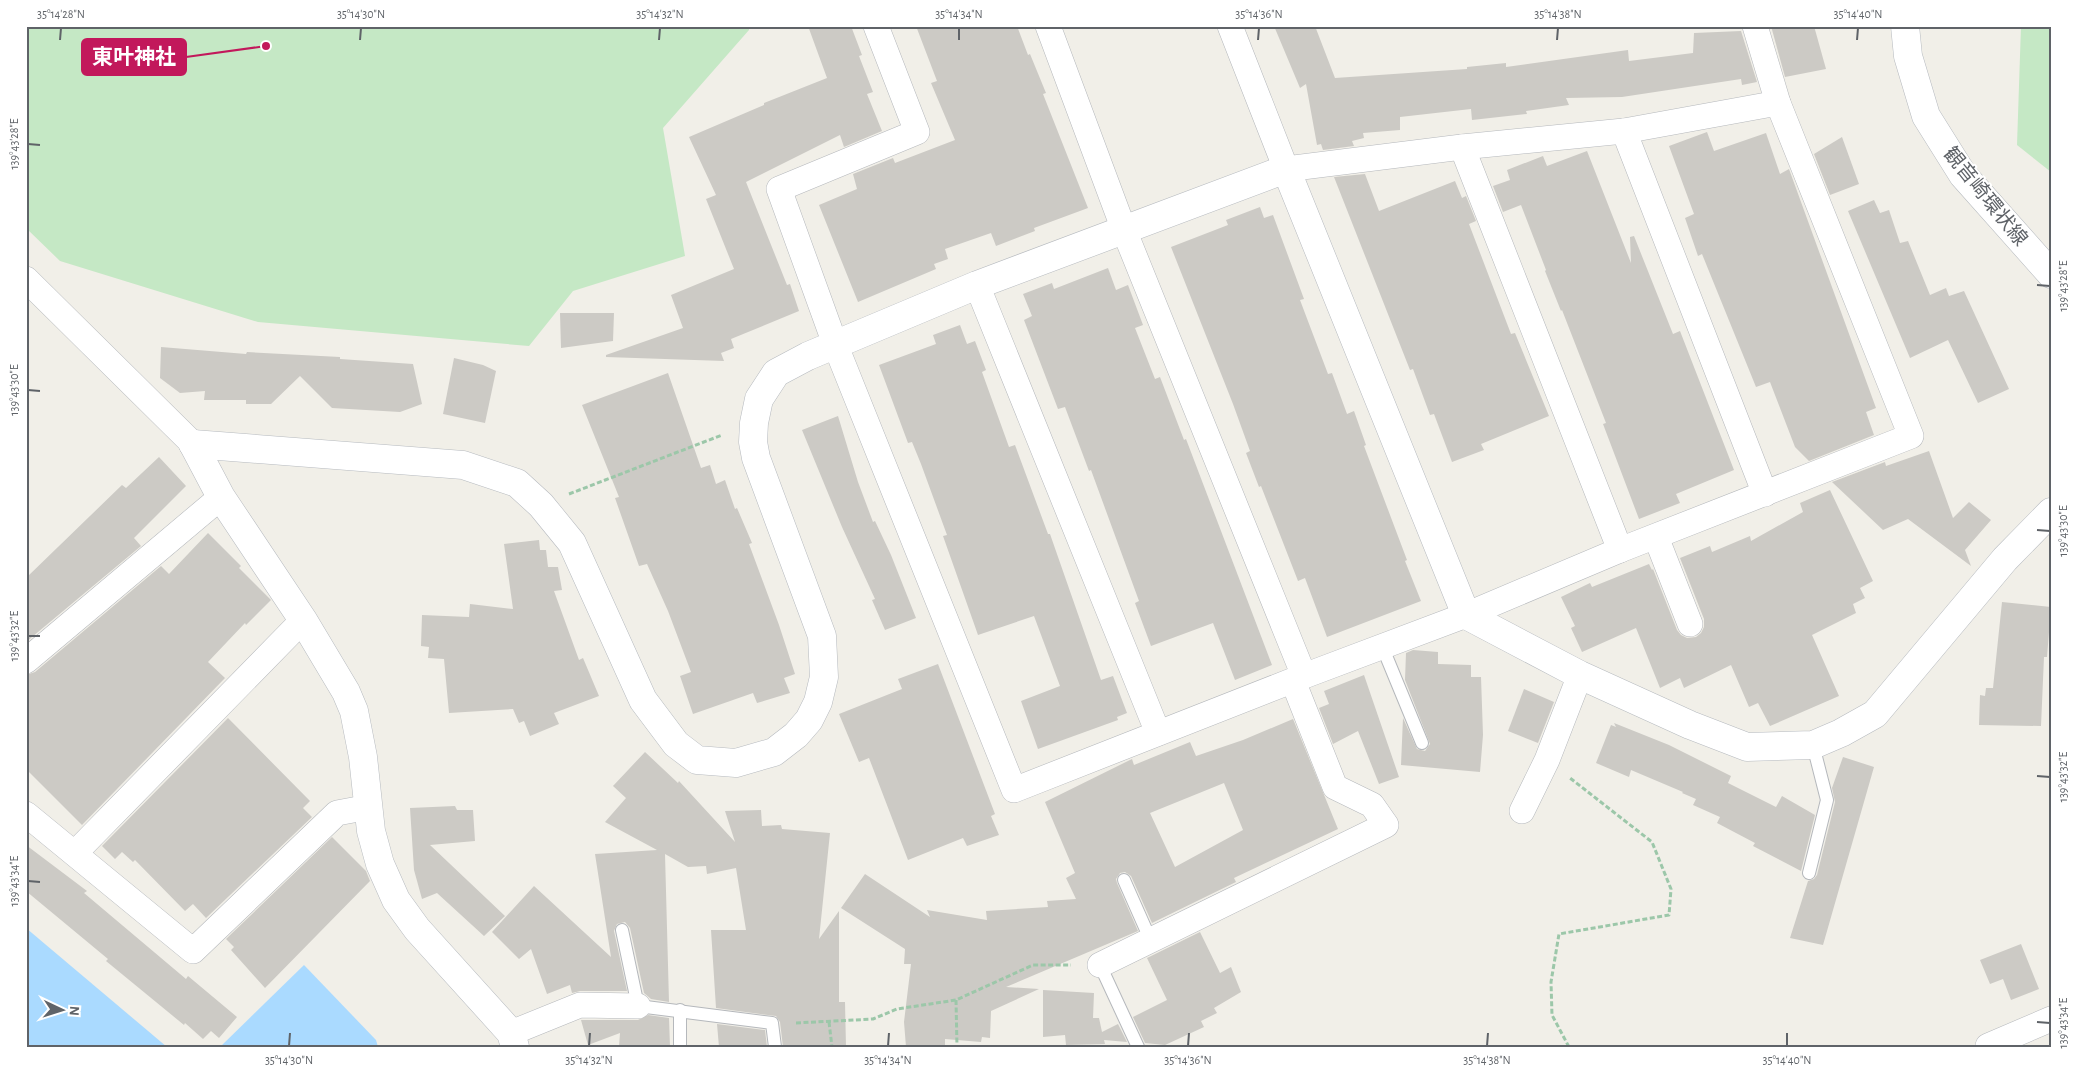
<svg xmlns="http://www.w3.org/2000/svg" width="2077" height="1073" viewBox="0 0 2077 1073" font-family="'Alegreya Sans','Noto Sans JP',sans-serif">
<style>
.green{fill:#c5e8c5}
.water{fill:#aadaff}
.building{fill:#cccac5;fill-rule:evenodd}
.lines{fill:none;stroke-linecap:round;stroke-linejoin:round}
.lane-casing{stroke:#b5b8bc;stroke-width:14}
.street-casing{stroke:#b5b8bc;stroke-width:26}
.secondary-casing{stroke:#b6babf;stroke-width:29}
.path{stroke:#9cc7a9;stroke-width:3;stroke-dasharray:5 2.5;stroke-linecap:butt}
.lane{stroke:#fff;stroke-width:12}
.street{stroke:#fff;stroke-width:25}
.secondary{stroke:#fff;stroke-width:28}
.ticks{fill:none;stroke:#5f6368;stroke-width:2}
.labels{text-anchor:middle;stroke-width:4;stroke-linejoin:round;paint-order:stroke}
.street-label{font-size:20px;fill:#5f6368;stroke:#fff}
.leader{fill:none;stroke:#c2185b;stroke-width:2}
.callout-dot{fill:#c2185b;stroke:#fff;stroke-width:2}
.callout{fill:#c2185b;stroke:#c2185b;stroke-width:2}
.callout-label{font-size:21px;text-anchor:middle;font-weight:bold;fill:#fff}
.neatline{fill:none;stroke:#5f6368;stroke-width:2}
.ticks-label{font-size:12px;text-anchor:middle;fill:#5f6368}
</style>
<rect width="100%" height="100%" fill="#f1efe8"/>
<g class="green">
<polygon points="26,26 749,26 749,30 663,128 685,256 573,291 529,346 258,322 60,261 26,228"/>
<polygon points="2021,26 2051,26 2051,172 2017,145"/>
</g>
<g class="water">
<polygon points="26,928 167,1047 26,1047"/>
<polygon points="304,965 376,1040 378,1047 220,1047"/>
</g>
<g class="building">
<polygon points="808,26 851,26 862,55 859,56 873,92 867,94 882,131 844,147 840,135 746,182 787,285 790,284 799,311 731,339 734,348 721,353 724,361 606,357 606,355 683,328 671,295 734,269 706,199 716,195 689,137 764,105 764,103 827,78"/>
<polygon points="916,26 1017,26 1028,55 1030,54 1046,93 1043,94 1088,208 1034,228 1035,231 996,246 991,233 945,249 948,259 934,264 936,269 858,302 819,205 857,189 853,174 893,158 895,163 955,140 931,83 937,81"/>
<polygon points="1274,26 1315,26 1335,78 1467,69 1467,67 1506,63 1506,67 1628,50 1629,61 1693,53 1694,33 1741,31 1757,82 1742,85 1741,79 1622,97 1566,98 1569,105 1526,111 1527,114 1472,120 1471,109 1400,117 1400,130 1363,133 1364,138 1352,141 1354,146 1323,150 1321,144 1317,145 1306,84 1300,88"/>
<polygon points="1771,26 1814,26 1826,69 1785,77"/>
<polygon points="1707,132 1714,151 1766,133 1780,174 1789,169 1876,408 1866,412 1874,435 1809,461 1795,447 1770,382 1756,387 1702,254 1698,256 1685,218 1694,214 1669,146"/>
<polygon points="1842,137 1859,184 1830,195 1814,154"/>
<polygon points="1587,151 1631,263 1630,237 1634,236 1673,334 1680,331 1734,470 1676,494 1680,503 1639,519 1603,424 1606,423 1562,310 1561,311 1545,271 1546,270 1521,205 1503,212 1493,186 1510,180 1507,170 1543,156 1547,166"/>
<polygon points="1365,174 1379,211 1455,181 1462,198 1466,196 1476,221 1469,224 1511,334 1515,333 1549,416 1481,444 1484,450 1452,462 1434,414 1430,415 1413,369 1410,370 1334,177"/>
<polygon points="1874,200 1880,213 1889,210 1900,243 1908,241 1930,295 1946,288 1949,296 1964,291 2009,389 1978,403 1948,340 1910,358 1848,211"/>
<polygon points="1260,207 1264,218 1273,215 1304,299 1300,300 1328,374 1332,373 1347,414 1354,411 1366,445 1364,446 1407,560 1405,561 1421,601 1327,637 1305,578 1298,581 1261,486 1259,487 1246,453 1250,451 1233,404 1171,247 1228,225 1226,220"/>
<polygon points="1108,268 1116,290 1128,285 1143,325 1135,328 1155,379 1160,377 1184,440 1186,439 1272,665 1235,680 1213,623 1151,646 1135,603 1139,601 1091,470 1089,471 1065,407 1058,409 1024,320 1032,316 1023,294 1052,283 1054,289"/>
<polygon points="560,313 614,313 613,341 561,348"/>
<polygon points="960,325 967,344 975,341 986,370 982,372 1009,447 1015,445 1048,534 1050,534 1101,680 1113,676 1127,713 1117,717 1118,720 1038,749 1021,701 1060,686 1034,616 978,635 943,536 947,535 921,464 912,442 908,443 879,365 936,344 933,335"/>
<polygon points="161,347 246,354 247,352 340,357 340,359 413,364 422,404 400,412 332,408 300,376 271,404 246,404 246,400 204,400 205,391 180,393 160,378"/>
<polygon points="454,358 483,365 496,371 485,423 443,414"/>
<polygon points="668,373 701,468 710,465 716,484 725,480 735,509 737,508 752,543 749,544 779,625 795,674 784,678 790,693 757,703 753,693 693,714 680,676 691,672 668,611 647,564 639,566 615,498 619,497 582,405"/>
<polygon points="838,416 858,482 873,522 875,521 891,555 916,618 885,630 872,600 875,599 842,527 802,430"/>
<polygon points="1929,451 1953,518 1969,502 1991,520 1965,550 1971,566 1908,519 1883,530 1832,482 1885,462 1886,466"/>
<polygon points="159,457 186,486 134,538 141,546 26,642 26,578 122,485 126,488"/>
<polygon points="1830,490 1873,581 1860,588 1865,598 1853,604 1856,613 1812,635 1839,696 1770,726 1758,703 1749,707 1731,665 1684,688 1680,678 1660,688 1636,628 1582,652 1571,628 1575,626 1561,597 1590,583 1592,587 1649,564 1652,570 1653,569 1677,630 1681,635 1687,638 1696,637 1701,633 1704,627 1704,619 1680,558 1710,546 1712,552 1750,536 1751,541 1803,512 1800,503"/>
<polygon points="208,533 241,566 239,568 271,600 246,625 245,623 208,662 225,678 82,825 26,769 26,675 35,672 161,566 169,574"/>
<polygon points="539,540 540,550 546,550 548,567 558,567 562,590 554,591 579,660 583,658 599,696 554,713 559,724 530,736 524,721 519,723 513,709 449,713 444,659 428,658 429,647 421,646 422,615 469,617 470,604 513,609 504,544"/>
<polygon points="2002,602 2051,607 2047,657 2044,657 2041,726 1979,725 1980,695 1985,696 1986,688 1993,688"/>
<polygon points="1413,650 1438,652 1438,664 1471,665 1471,677 1481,677 1483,735 1480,772 1401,765 1403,718 1417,749 1425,751 1430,744 1405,680 1406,653"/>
<polygon points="938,664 995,814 991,816 999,835 967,846 963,838 908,860 869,758 859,762 839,714 902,689 898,679"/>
<polygon points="1364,675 1399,777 1379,784 1358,731 1333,744 1319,708 1329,704 1324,691"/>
<polygon points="1524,689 1554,702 1538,743 1508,731"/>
<polygon points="228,718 310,801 303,808 312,817 206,918 193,904 185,911 135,860 133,862 122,852 115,859 102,846"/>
<path d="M1293 719 1338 829 1234 878 1236 882 1152 923 1131 876 1125 872 1120 873 1116 879 1117 883 1138 931 1006 987 1039 989 991 1011 990 1038 982 1037 981 1042 945 1039V1047H906L904 1022 911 964H904L905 949 841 908 865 874 930 917 927 910 987 920 986 911 1048 907 1047 901 1076 899 1066 878 1075 873 1045 802 1132 759 1134 765 1190 742 1196 756 1243 740ZM1224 783 1243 830 1175 867 1150 813Z"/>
<polygon points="1614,723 1669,745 1731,776 1728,783 1776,807 1782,796 1815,815 1801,871 1753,846 1755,843 1717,823 1720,817 1693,805 1696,799 1682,793 1683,792 1631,770 1629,777 1596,763 1611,725 1616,727"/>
<polygon points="645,752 678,783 679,781 735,842 725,811 761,810 762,826 781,825 782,829 830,833 819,939 839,911 839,1002 845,1002 846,1047 783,1047 780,1022 776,1016 716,1008 711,930 746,930 736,868 707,874 706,866 688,867 665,854 669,1002 651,999 644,993 630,928 625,922 617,924 614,931 627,991 580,991 572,993 570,985 547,994 531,949 519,959 492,932 534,886 611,957 595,854 657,850 605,822 626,798 613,786"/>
<polygon points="1843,757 1874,767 1823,945 1790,938 1808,881 1814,879 1817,875 1835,802 1832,788"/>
<polygon points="455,806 457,810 473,810 475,841 430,845 505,916 484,936 437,893 422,899 414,870 410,808"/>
<polygon points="332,837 366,871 370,881 265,988 231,950 234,947 226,939"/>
<polygon points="26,845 87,891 84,893 186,979 188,976 237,1017 219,1038 211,1031 203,1039 185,1023 184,1025 106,961 108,959 26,891"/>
<polygon points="1200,932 1220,973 1231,967 1241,992 1214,1008 1217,1013 1201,1021 1204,1027 1165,1045 1145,1043 1133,1017 1167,1000 1147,958"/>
<polygon points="2021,944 2039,989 2011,1000 2003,979 1990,984 1980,960"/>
<polygon points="1043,990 1094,993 1093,1018 1099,1018 1102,1032 1118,1024 1127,1042 1104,1040 1105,1044 1066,1045 1065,1035 1043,1037"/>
<polygon points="648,1015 669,1018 670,1047 619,1047 620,1033 588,1045 581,1020 638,1020"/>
<polygon points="717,1024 765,1030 767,1047 719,1047"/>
</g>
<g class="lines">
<defs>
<g id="lane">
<polyline points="1382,646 1422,743"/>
<polyline points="1809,873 1827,800 1813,745"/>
<polyline points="1124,880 1151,941"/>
<polyline points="622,930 638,1006 772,1023 775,1047"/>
<polyline points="1100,965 1138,1047"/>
<polyline points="680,1010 680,1047"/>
</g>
<g id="street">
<polyline points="876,26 917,132 779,189 835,344 1014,790 1304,676 1466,615 1620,550 1911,436 1778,103 1624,131 1462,147 1286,169 1230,26"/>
<polyline points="1048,26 1124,230 1304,676"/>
<polyline points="1755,26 1778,103"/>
<polyline points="1624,131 1765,494"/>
<polyline points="1462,147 1620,550"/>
<polyline points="26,279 193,444"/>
<polyline points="977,285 1158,733"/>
<polyline points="1656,537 1690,624"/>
<polyline points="26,661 221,497"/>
<polyline points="1522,811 1547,760 1580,675"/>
<polyline points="26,814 193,951 337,813 369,807"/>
<polyline points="75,853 303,620"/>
<polyline points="1100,965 1386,825 1372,805 1335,787 1293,681"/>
<polyline points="511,1033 580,1005 638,1006"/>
<polyline points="1988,1046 2051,1019"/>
</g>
<g id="secondary">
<polyline points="1905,26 1908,56 1926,116 1963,175 2051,274"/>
<polyline points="193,444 463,465 517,483 541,505 572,543 643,700 676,744 697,760 736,763 774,752 796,735 809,720 818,702 824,677 822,636 756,458 753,442 754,423 759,399 776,373 808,356 977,285 1286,169 1466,615 1580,675 1690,725 1747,747 1813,745 1841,733 1875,714 2005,559 2051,512"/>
<polyline points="193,444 221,497 303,620 346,692 354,711 363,757 371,831 380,864 396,900 417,929 511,1033 515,1047"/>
</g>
</defs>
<use href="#lane" class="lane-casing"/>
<use href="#street" class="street-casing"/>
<use href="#secondary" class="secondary-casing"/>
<g class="path">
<polyline points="569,494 722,435"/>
<polyline points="956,1000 957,1047"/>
<polyline points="829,1022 832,1047"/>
<polyline points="796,1023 873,1019 897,1009 956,1000 1033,965 1071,965"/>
<polyline points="1569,1047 1552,1015 1551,982 1559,934 1669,915 1671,889 1652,842 1570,778"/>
</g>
<use href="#lane" class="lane"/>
<use href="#street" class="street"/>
<use href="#secondary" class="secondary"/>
</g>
<path class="ticks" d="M60 40 61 28M360 40 361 28M659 40 660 28M959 40V28M1258 40 1259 28M1557 40 1558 28M1857 40 1858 28M28 144 40 145M2037 285 2050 286M28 390 40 391M2037 530 2050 531M28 636H40M2037 776 2050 777M28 881 40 882M2037 1022 2050 1023M289 1046 290 1033M589 1046 590 1033M888 1046 889 1033M1188 1046 1189 1033M1487 1046 1488 1033M1787 1046V1033"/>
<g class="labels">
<g class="street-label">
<text transform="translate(1986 196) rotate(51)" y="7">観音崎環状線</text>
</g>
</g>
<path class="leader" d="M266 46L186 57"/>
<circle class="callout-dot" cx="266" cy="46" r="5"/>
<rect class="callout" x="82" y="39" width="104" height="36" rx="5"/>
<g class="callout-label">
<text x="134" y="64">東叶神社</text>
</g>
<rect width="2077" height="1073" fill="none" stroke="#ffffff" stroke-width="55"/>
<g transform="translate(62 1010) rotate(94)" stroke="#ffffff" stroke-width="4" paint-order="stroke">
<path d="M0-4L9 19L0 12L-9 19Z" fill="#5f6368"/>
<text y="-8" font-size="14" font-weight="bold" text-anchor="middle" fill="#5f6368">N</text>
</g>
<rect x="28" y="28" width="2022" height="1018" class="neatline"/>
<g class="ticks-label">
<text x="61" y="18">35°14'28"N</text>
<text x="361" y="18">35°14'30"N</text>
<text x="660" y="18">35°14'32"N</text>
<text x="959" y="18">35°14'34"N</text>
<text x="1259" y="18">35°14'36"N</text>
<text x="1558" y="18">35°14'38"N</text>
<text x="1858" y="18">35°14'40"N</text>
<text transform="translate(14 144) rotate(-90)" y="4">139°43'28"E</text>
<text transform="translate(2063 286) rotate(-90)" y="4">139°43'28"E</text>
<text transform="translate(14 390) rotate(-90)" y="4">139°43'30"E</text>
<text transform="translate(2063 531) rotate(-90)" y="4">139°43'30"E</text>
<text transform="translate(14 636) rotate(-90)" y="4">139°43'32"E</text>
<text transform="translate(2063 777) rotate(-90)" y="4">139°43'32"E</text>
<text transform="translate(14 881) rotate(-90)" y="4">139°43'34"E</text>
<text transform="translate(2063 1023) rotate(-90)" y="4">139°43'34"E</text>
<text x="289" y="1064">35°14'30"N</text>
<text x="589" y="1064">35°14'32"N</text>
<text x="888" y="1064">35°14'34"N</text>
<text x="1188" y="1064">35°14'36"N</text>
<text x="1487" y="1064">35°14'38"N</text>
<text x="1787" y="1064">35°14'40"N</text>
</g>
</svg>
